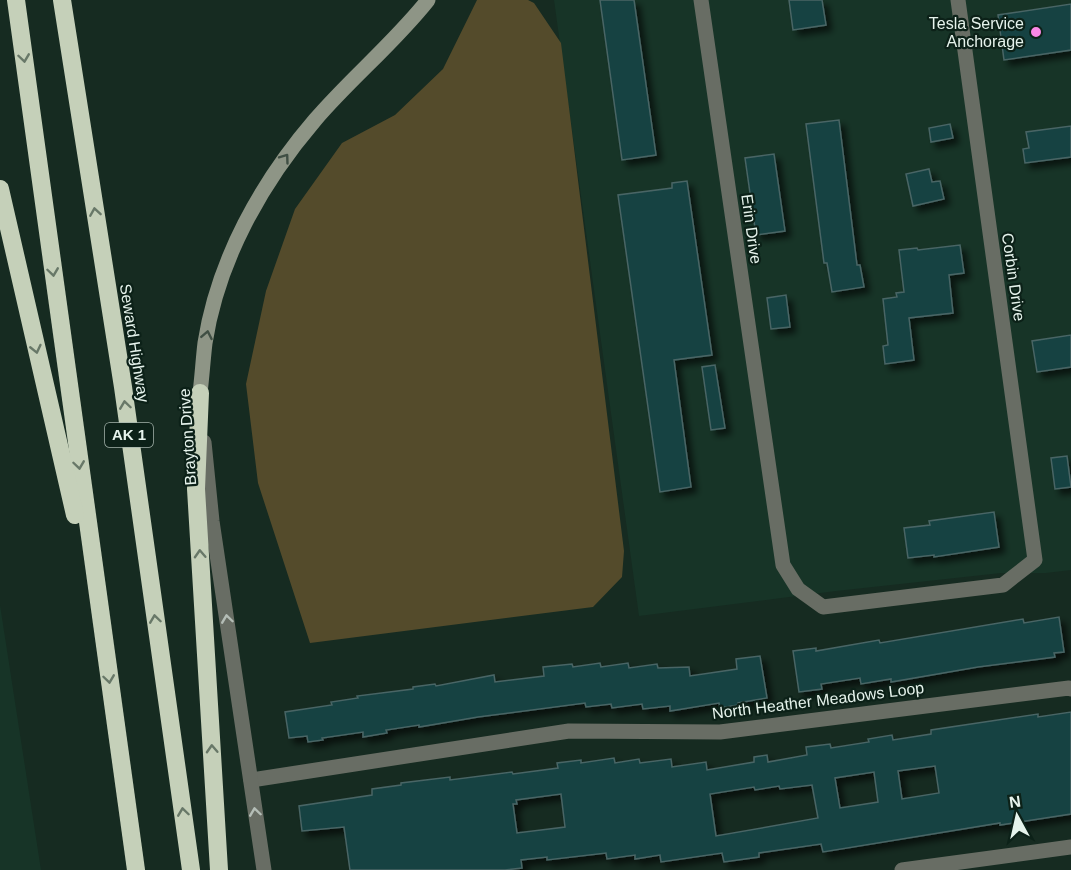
<svg xmlns="http://www.w3.org/2000/svg" width="1071" height="870" viewBox="0 0 1071 870" font-family="Helvetica,sans-serif">
<style>
.built{fill:#173427}
.green{fill:#544b2b}
.building{fill:#154243;stroke:#496565;stroke-width:1.5;fill-rule:evenodd;filter:url(#shadow)}
.lines{fill:none;stroke-linecap:round;stroke-linejoin:round}
.minor{stroke:#686d64;stroke-width:15}
.tertiary{stroke:#686d64;stroke-width:15}
.secondary{stroke:#8e9586;stroke-width:15}
.motorway{stroke:#c5d0b9;stroke-width:18}
.oneway{stroke:#687868}
.oneway2{stroke:#404f44}
.oneway3{stroke:#b4bdb6}
.poi-dot{fill:#fa87e6;stroke:#0c2118;stroke-width:2}
.labels{text-anchor:middle;stroke-width:4.5;stroke-linejoin:round;paint-order:stroke}
.shield{fill:#0c2118;stroke:#a5b4ac;stroke-width:1.5}
.shield-label{font-size:15px;font-weight:bold;fill:#e6f3ec}
.poi-label{font-size:16px;fill:#e6f3ec;stroke:#0c2118;text-anchor:end}
.street-label{font-size:16px;fill:#e6f3ec;stroke:#0c2118}
</style>
<defs>
<filter id="shadow"><feDropShadow dx="5.5" dy="5.5" stdDeviation="3" flood-color="#0009"/></filter>
</defs>
<rect width="100%" height="100%" fill="#162b21"/>
<g class="built">
<polygon points="554,0 1071,0 1071,570 1046,573 1001,573 836,591 639,616"/>
<polygon points="0,605 41,870 0,870"/>
</g>
<polygon class="green" points="477,0 528,0 534,3 561,43 624,551 622,577 593,607 310,643 258,483 246,384 266,291 295,209 342,143 395,115 443,69"/>
<g class="building">
<polygon points="600,0 634,0 656,155 622,160"/>
<polygon points="789,0 822,0 826,25 793,30"/>
<polygon points="1071,4 1071,50 1004,60 998,15"/>
<polygon points="839,120 857,265 860,265 864,287 832,292 827,263 824,263 806,124"/>
<polygon points="950,124 953,138 931,142 929,128"/>
<polygon points="1071,126 1071,157 1025,163 1023,149 1029,148 1026,132"/>
<polygon points="774,154 785,231 756,235 745,158"/>
<polygon points="929,169 932,182 940,181 944,199 913,206 906,174"/>
<polygon points="687,181 712,355 674,360 691,487 660,492 618,195 672,188 672,183"/>
<polygon points="960,245 964,273 949,275 953,313 909,318 914,360 885,364 883,346 888,345 883,299 897,297 896,293 904,292 899,250 917,248 918,250"/>
<polygon points="786,295 790,327 771,329 767,298"/>
<polygon points="1071,335 1071,367 1037,372 1032,341"/>
<polygon points="715,365 725,428 711,430 702,367"/>
<polygon points="1067,456 1071,487 1055,489 1051,458"/>
<polygon points="994,512 999,547 934,557 934,555 908,558 904,528 930,525 929,521"/>
<polygon points="1059,617 1064,652 1054,653 1055,657 978,667 891,682 891,679 861,684 860,678 821,684 822,689 799,692 793,651 816,648 816,651 879,640 880,643 1023,619 1024,623"/>
<polygon points="760,656 767,698 738,703 738,705 720,708 719,703 670,711 670,706 643,709 642,704 612,708 611,704 586,707 585,703 478,717 419,727 419,725 386,730 387,733 363,737 363,732 322,738 323,740 308,742 307,736 289,738 285,712 332,705 331,702 358,698 357,696 413,689 413,687 435,684 436,686 494,675 495,682 544,676 543,667 572,664 573,667 600,663 601,667 628,663 629,668 657,664 658,668 689,667 690,676 737,669 736,659"/>
<path d="M1071 712V814L1000 825V823L823 852 821 844 759 853V857L724 862 722 853 661 862 660 855 635 859V855L607 859 606 853 547 860V857L521 860 522 868 505 870H350L344 827 302 831 299 806 372 795V789L401 785V783L450 777V780L512 772 513 774 558 768 557 763 581 760V763L614 758 615 763 639 759 640 763 671 759 672 767 706 762 707 770 754 762V757L767 755 768 762 807 755 806 747 830 744 831 748 869 742 868 739 892 735 893 740 931 734V730L1038 714V717ZM935 766 939 793 902 799 898 771ZM874 772 878 802 840 808 835 778ZM812 785 818 818 716 836 710 794 754 787 755 790 779 786 780 789ZM561 794 565 827 517 833 513 804H517L516 800Z"/>
</g>
<g class="lines">
<g class="minor">
<polyline points="701,0 783,565 798,589 823,607 1003,585 1035,560 958,0"/>
<polyline points="251,780 569,731 720,732 1069,688 1071,689"/>
<polyline points="902,870 1071,847"/>
</g>
<polyline class="tertiary" points="204,442 212,521 264,870"/>
<path class="secondary" d="M200 393C202 377 203 360 205 343 218 260 261 183 315 120 351 78 394 43 428 0"/>
<g class="motorway">
<polyline points="16,0 136,870"/>
<polyline points="62,0 123,387 191,870"/>
<polyline points="0,189 75,515"/>
<polyline points="200,393 196,489 219,870"/>
</g>
</g>
<defs><path id="oneway-chevron" d="M-2-3.5L2.5 0L-2 3.5" fill="none" stroke-width="1.6" stroke-linecap="round" stroke-linejoin="round" transform="scale(1.5)"/></defs>
<g class="oneway">
<use href="#oneway-chevron" transform="translate(24 58) rotate(82)"/>
<use href="#oneway-chevron" transform="translate(95 212) rotate(-99)"/>
<use href="#oneway-chevron" transform="translate(53 272) rotate(82)"/>
<use href="#oneway-chevron" transform="translate(36 349) rotate(77)"/>
<use href="#oneway-chevron" transform="translate(125 405) rotate(-98)"/>
<use href="#oneway-chevron" transform="translate(79 465) rotate(82)"/>
<use href="#oneway-chevron" transform="translate(200 554) rotate(-93)"/>
<use href="#oneway-chevron" transform="translate(155 619) rotate(-98)"/>
<use href="#oneway-chevron" transform="translate(109 679) rotate(82)"/>
<use href="#oneway-chevron" transform="translate(212 749) rotate(-93)"/>
<use href="#oneway-chevron" transform="translate(183 812) rotate(-98)"/>
</g>
<g class="oneway2">
<use href="#oneway-chevron" transform="translate(285 158) rotate(-54)"/>
<use href="#oneway-chevron" transform="translate(207 335) rotate(-79)"/>
</g>
<g class="oneway3">
<use href="#oneway-chevron" transform="translate(227 619) rotate(-98)"/>
<use href="#oneway-chevron" transform="translate(255 812) rotate(-98)"/>
</g>
<circle class="poi-dot" cx="1036" cy="32" r="6"/>
<g class="labels">
<rect class="shield" x="105" y="423" width="48" height="24" rx="4.5"/>
<g class="shield-label">
<text x="129" y="440">AK 1</text>
</g>
<g class="poi-label">
<text x="1024" y="29">Tesla Service<tspan x="1024" dy="18">Anchorage</tspan></text>
</g>
<g class="street-label">
<text transform="translate(752 229) rotate(82)" y="6">Erin Drive</text>
<text transform="translate(1014 277) rotate(82)" y="6">Corbin Drive</text>
<text transform="translate(135 343) rotate(81)" y="6">Seward Highway</text>
<text transform="translate(187 437) rotate(-94)" y="6">Brayton Drive</text>
<text transform="translate(818 700) rotate(-7)" y="6">North Heather Meadows Loop</text>
</g>
</g>
<g transform="translate(1017 816) rotate(352)" stroke="#0c2118" stroke-width="4.5" paint-order="stroke">
<path d="M0-4.5L10 22L0 15L-10 22Z" fill="#e6f3ec"/>
<text y="-9" font-size="16" font-weight="bold" text-anchor="middle" fill="#e6f3ec">N</text>
</g>
</svg>
